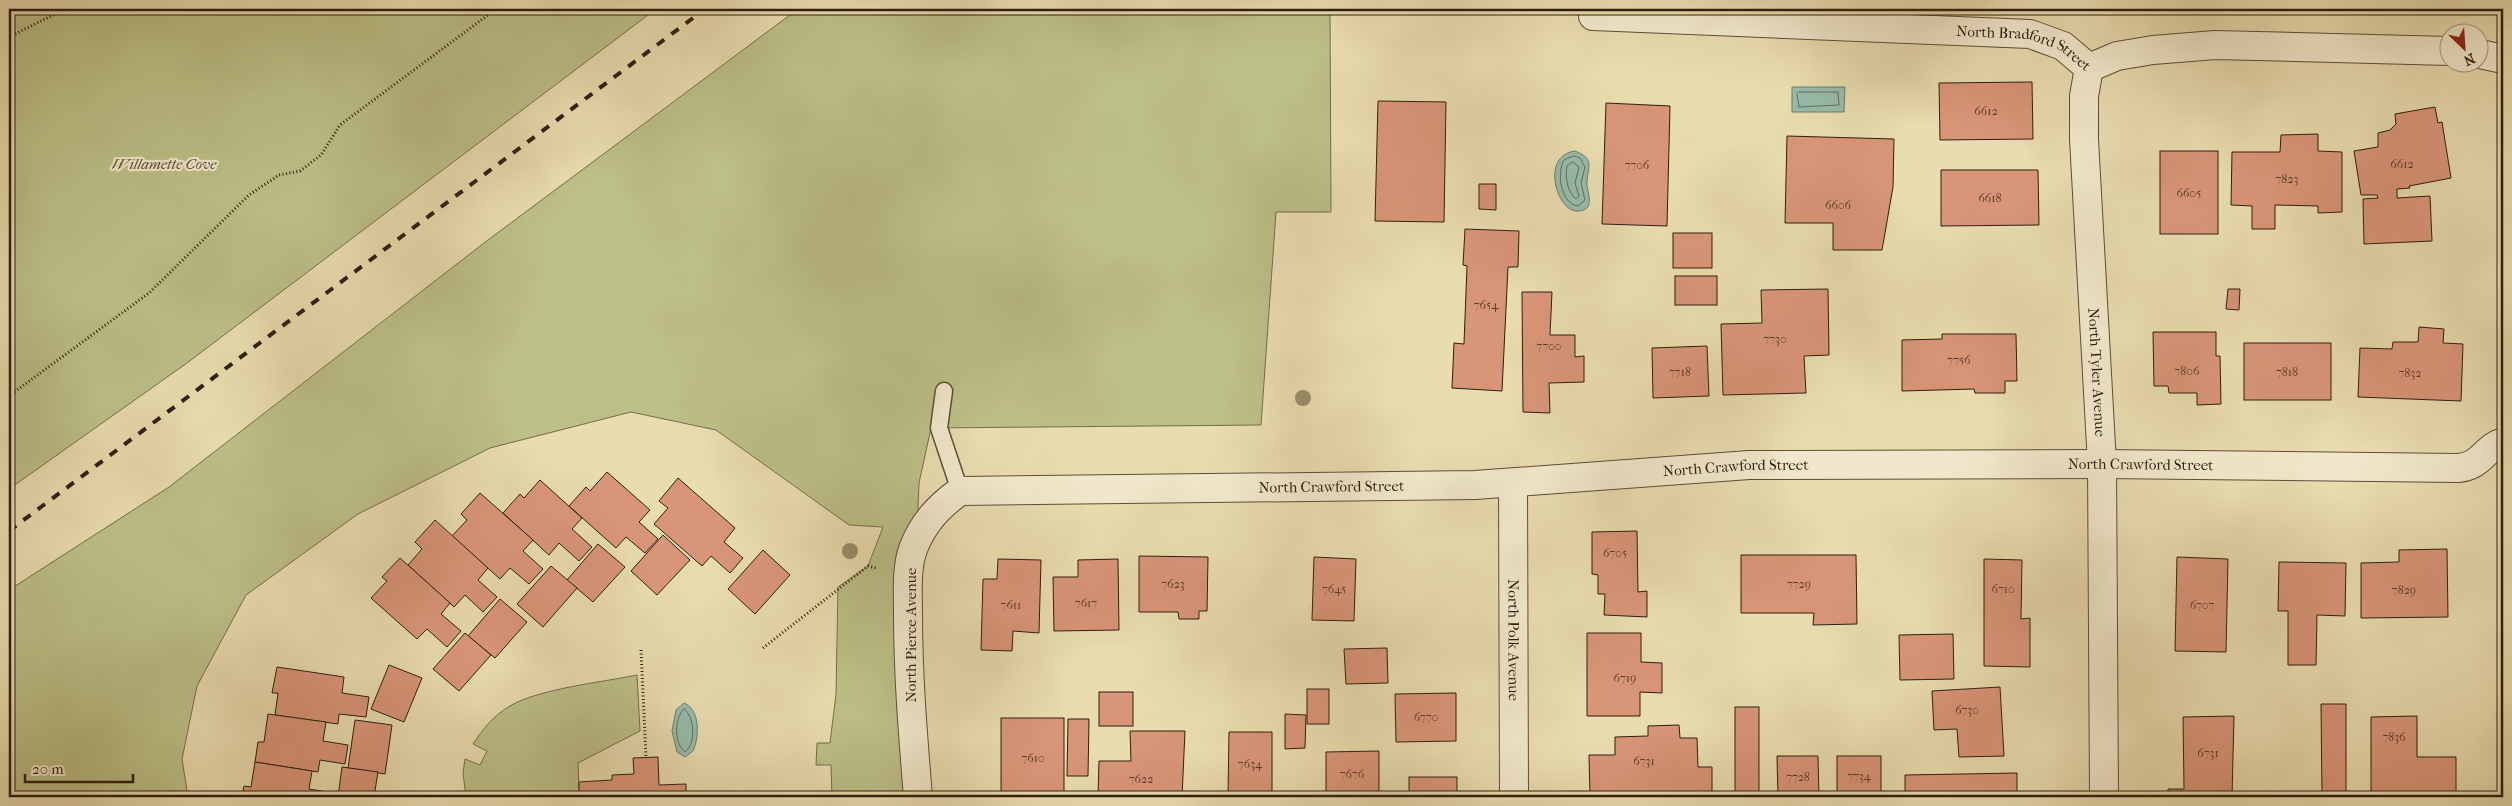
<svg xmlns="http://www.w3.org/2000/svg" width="2512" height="806" viewBox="0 0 2512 806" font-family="'IM FELL French Canon',serif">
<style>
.green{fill:#bcbf87;stroke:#756e4b}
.water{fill:#97bcab;stroke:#6d7d6d}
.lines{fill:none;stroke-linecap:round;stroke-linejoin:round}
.shore{stroke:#626d5d;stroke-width:1}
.building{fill:#d99578;stroke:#2e1e0f}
.service-casing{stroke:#5d4e37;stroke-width:19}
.minor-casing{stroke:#5d4e37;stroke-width:30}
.path{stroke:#2e1e0f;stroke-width:3;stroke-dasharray:1 2.5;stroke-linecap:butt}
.service{stroke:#f1e8cb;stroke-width:16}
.minor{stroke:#f1e8cb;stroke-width:28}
.rail{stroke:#2e1e0f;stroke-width:4;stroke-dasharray:9 9;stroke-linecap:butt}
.tree{fill:#9a8e6b}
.labels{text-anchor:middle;stroke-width:4.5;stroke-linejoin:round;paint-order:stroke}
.number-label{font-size:12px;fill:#593c29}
.street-label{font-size:15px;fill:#2e1e0f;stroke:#f1e8cb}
.park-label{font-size:15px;font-style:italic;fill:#594e33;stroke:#f1e8cb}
</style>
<rect width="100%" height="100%" fill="#e9dcaf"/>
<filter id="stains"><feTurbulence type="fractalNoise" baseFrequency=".004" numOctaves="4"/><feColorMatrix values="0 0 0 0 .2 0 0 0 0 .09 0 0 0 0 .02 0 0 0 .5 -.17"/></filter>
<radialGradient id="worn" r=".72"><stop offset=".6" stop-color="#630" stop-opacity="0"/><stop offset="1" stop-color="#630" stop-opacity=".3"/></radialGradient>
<g class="green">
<polygon points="9,9 656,9 187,363 9,489"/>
<polygon points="798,9 1330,9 1331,212 1276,212 1261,425 931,428 919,483 906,797 832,797 831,765 816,765 817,743 830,743 836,694 838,587 868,566 883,527 849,525 716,430 631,412 490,448 358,514 246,595 197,686 182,759 188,797 9,797 9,590 169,487 484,243"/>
<path d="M637 675 640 731 578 763 579 793 576 794V797H466L463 773 465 759 480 765 487 751 473 744C483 729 494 715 510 706 538 689 603 682 637 675Z"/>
</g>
<g class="water">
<polygon points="1792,87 1845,87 1844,112 1792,112"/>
<path d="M1575 151C1595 159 1588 165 1587 182 1586 191 1598 212 1576 211 1557 210 1540 156 1575 151Z"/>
<path d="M684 703C701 710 699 738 693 751L685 757 677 752 672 731 676 710Z"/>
</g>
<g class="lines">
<g class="shore">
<polygon points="1799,92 1838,92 1839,105 1799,107 1797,94"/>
<path d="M1574 156 1580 158 1585 167 1581 183 1585 200 1578 206C1561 204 1556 173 1564 160Z"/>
<path d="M1573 162 1579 167 1575 183 1579 196 1576 199C1567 191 1565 178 1567 166Z"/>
<path d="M684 709C695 717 696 744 685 752 674 744 674 718 684 709Z"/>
</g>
</g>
<g class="building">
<polygon points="2032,82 2033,139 1940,140 1939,83"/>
<polygon points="1378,101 1446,102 1444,222 1375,221"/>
<polygon points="1606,103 1670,106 1667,226 1602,224"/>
<polygon points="2435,107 2438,123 2442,122 2451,178 2409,186 2410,188 2397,189 2397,198 2430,196 2432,241 2364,244 2363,199 2378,198 2377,195 2361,195 2354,151 2378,147 2378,133 2390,130 2396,124 2395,114"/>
<polygon points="2318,134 2318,151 2342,152 2342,212 2318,213 2318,206 2275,205 2275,229 2252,229 2252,206 2231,205 2232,152 2280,152 2281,135"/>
<polygon points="1787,136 1894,139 1893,187 1882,250 1833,250 1833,223 1785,223"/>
<rect x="2160" y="151" width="58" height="83"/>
<polygon points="1941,170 2038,170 2039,225 1941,226"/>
<polygon points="1479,184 1496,184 1496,210 1479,209"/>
<polygon points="1465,229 1519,231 1518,267 1508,267 1502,391 1452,388 1454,343 1464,344 1467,266 1463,265"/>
<rect x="1673" y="233" width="39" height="35"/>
<rect x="1675" y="276" width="42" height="29"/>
<polygon points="1828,289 1829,355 1804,356 1806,393 1723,395 1721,324 1762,323 1761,290"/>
<polygon points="2228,289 2240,289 2239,310 2226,309"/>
<polygon points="1522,292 1552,292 1550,335 1575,335 1575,357 1584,356 1584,382 1549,383 1550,413 1523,412"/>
<polygon points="2419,327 2444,329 2443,343 2463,344 2461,401 2358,397 2360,348 2392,349 2393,342 2418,342"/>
<polygon points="2153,332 2216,332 2216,356 2220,356 2221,404 2197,405 2197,393 2169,393 2168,386 2154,386"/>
<polygon points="1942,334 2016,334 2017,381 2005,381 2005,393 1975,393 1974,389 1902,391 1902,340 1942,339"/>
<rect x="2244" y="343" width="87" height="57"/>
<polygon points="1707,346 1709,396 1653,398 1652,348"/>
<polygon points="607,472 650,510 639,522 658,539 645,553 626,537 616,548 569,506 586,487 590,491"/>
<polygon points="678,478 735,528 724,542 743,558 730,573 711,556 702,566 654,524 668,508 659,501"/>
<polygon points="540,480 582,518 572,529 592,547 579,561 559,543 549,555 503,513 520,494 524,498"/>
<polygon points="480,493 533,540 523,551 543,569 529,584 510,568 500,579 452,536 467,520 461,514"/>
<polygon points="435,520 488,568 478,580 497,597 483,612 465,595 454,607 408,565 422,549 415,542"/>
<polygon points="1637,531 1638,592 1647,591 1647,617 1604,615 1605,594 1598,594 1598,575 1592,574 1592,532"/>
<polygon points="663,535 690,560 657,595 631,571"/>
<polygon points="598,544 625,567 593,602 567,580"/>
<polygon points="2447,549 2448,617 2361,618 2361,563 2399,562 2399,550"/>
<polygon points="763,550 790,575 755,614 728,589"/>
<polygon points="1741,555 1856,555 1857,624 1813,625 1814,613 1741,613"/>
<polygon points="1139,556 1208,557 1207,611 1199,611 1199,619 1179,619 1178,612 1139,612"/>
<polygon points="1314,557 1356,559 1354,621 1312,620"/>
<polygon points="2177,557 2228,559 2226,652 2175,651"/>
<polygon points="400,558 450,603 441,614 461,631 447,647 427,629 417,639 371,598 387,581 382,577"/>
<polygon points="998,559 1041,560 1039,633 1013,631 1012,651 981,650 983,579 997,579"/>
<polygon points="1118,559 1119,630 1054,631 1053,577 1078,577 1078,560"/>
<polygon points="1984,559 2022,560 2021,619 2030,618 2030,667 1984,666"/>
<polygon points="2279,562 2346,563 2345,616 2317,615 2316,665 2288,665 2288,611 2278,611"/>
<polygon points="551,566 577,588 543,627 517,604"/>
<polygon points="500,599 527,622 495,658 468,636"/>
<polygon points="465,633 491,655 459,691 433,669"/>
<polygon points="1587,633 1641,633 1641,662 1662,663 1662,693 1640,692 1640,716 1587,716"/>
<polygon points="1953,634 1954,679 1900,680 1899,635"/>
<polygon points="1387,648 1388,683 1346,684 1344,649"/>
<polygon points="389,665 422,678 404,722 371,709"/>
<polygon points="277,667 344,677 342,693 369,697 366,717 339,714 338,724 275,715 278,693 272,693"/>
<polygon points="2000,687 2004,756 1959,757 1957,729 1934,730 1932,691"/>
<rect x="1307" y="689" width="22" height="35"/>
<rect x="1099" y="692" width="34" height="34"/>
<polygon points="1456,693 1456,741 1396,742 1395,694"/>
<polygon points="2321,704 2346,704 2346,797 2322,797"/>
<rect x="1735" y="707" width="24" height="90"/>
<polygon points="268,714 326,722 323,741 348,745 345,764 320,760 318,772 255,762 258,742 264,742"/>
<polygon points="1285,714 1306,715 1305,748 1285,749"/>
<polygon points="2234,716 2232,797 2168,797 2168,789 2184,789 2183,717"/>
<polygon points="2417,716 2417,757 2456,757 2456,797 2371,797 2371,717"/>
<rect x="1001" y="718" width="63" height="79"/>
<polygon points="1068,719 1089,719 1088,776 1067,776"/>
<polygon points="355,720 392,725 385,774 348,768"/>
<polygon points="1679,725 1680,738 1697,738 1698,767 1712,767 1712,797 1680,797 1680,795 1590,797 1589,755 1615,755 1615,737 1648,736 1648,726"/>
<polygon points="1130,731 1185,731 1182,797 1098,797 1099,761 1131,761"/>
<polygon points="1229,732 1272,732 1272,797 1228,797"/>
<polygon points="1379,751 1379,797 1326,797 1326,752"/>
<polygon points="1777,756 1818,756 1819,797 1778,797"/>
<rect x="1837" y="756" width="44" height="41"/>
<polygon points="658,757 659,785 686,784 686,797 576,797 576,794 579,793 579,782 612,780 612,775 634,774 633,758"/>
<polygon points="255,762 312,771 309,789 334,793 333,797 242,797 244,786 251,787"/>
<polygon points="342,767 378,772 374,797 338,797"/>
<polygon points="2017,773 2017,797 1905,797 1905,775"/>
<rect x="1409" y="777" width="48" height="20"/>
</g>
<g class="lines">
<defs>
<polyline id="service" points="944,391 939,428 960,491"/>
<g id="minor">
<path id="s1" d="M1593 16 2030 34 2063 46 2089 68"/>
<polyline points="2480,54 2503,59"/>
<path id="s2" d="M2089 68 2084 96V139L2102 464 2104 797"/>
<polyline points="2089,68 2117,56 2153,50 2215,45 2450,51"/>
<path id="s3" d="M1513 484 1514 797"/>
<path id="s4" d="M918 797C913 736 908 675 908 614 908 593 906 569 913 549 923 523 938 507 960 491L1475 485 1749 465 2102 464 2458 468C2482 466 2484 448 2503 442"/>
</g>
</defs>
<use href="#service" class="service-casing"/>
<use href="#minor" class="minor-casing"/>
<g class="path">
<polyline points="9,37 65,9"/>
<polyline points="9,396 149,293 249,195 279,175 300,171 321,155 340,125 496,9"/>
<polyline points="763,648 868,566 876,568"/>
<polyline points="641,650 646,757"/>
</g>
<use href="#service" class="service"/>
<use href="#minor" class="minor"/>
<polyline class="rail" points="9,531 705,9"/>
</g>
<g class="tree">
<circle cx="1303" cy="398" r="8"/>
<circle cx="850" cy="551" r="8"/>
</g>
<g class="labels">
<g class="number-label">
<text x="1986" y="115">6612</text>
<text x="2402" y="168">6612</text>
<text x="1637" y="169">7706</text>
<text x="2287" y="183">7823</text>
<text x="2189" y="197">6605</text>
<text x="1990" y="202">6618</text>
<text x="1838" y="209">6606</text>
<text x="1486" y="309">7654</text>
<text x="1775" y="343">7730</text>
<text x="1549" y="350">7700</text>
<text x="1959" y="364">7756</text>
<text x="2187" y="375">7806</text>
<text x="1680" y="376">7718</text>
<text x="2287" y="376">7818</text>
<text x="2410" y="377">7832</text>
<text x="1615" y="557">6705</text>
<text x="1173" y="588">7623</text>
<text x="1799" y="588">7729</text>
<text x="1334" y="593">7645</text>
<text x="2003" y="593">6710</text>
<text x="2404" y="594">7829</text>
<text x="1086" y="607">7617</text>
<text x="1011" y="609">7611</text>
<text x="2202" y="609">6707</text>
<text x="1625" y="682">6719</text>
<text x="1967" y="714">6730</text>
<text x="1426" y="721">6770</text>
<text x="2394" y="741">7836</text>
<text x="2208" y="757">6731</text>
<text x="1033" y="762">7610</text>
<text x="1644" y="765">6731</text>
<text x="1250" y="768">7634</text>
<text x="1352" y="778">7676</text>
<text x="1859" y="780">7734</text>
<text x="1798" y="781">7728</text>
<text x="1141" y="783">7622</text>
</g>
<g class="street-label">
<text dy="5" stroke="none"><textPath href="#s1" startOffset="435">North Bradford Street</textPath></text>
<text dy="5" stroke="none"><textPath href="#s2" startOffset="305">North Tyler Avenue</textPath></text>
<text dy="5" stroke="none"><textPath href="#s4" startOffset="1506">North Crawford Street</textPath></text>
<text dy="5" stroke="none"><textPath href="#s4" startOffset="1101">North Crawford Street</textPath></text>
<text dy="5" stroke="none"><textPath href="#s4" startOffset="696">North Crawford Street</textPath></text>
<text transform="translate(911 635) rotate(-90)" y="5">North Pierce Avenue</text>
<text dy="5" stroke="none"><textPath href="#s3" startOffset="156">North Polk Avenue</textPath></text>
</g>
<g class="park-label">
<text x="164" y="169">Willamette Cove</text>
</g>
</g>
<rect width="2512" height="806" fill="none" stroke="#e9dcaf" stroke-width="30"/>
<rect x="10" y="10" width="2492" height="786" fill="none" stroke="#2e1e0f" stroke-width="2.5"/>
<rect x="15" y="15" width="2482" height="776" fill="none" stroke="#2e1e0f"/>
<g transform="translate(2464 48) rotate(155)"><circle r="24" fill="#f1e8cb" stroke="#a39780"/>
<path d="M0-4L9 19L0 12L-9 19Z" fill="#8f2418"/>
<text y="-8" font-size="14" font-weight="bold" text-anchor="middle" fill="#2e1e0f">N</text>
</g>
<path d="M25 774v8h108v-8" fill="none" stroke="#2e1e0f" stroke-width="2.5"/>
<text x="32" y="774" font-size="15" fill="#2e1e0f" stroke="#f1e8cb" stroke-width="4" paint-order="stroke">20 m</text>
<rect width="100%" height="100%" filter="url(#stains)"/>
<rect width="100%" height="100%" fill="url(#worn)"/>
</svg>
